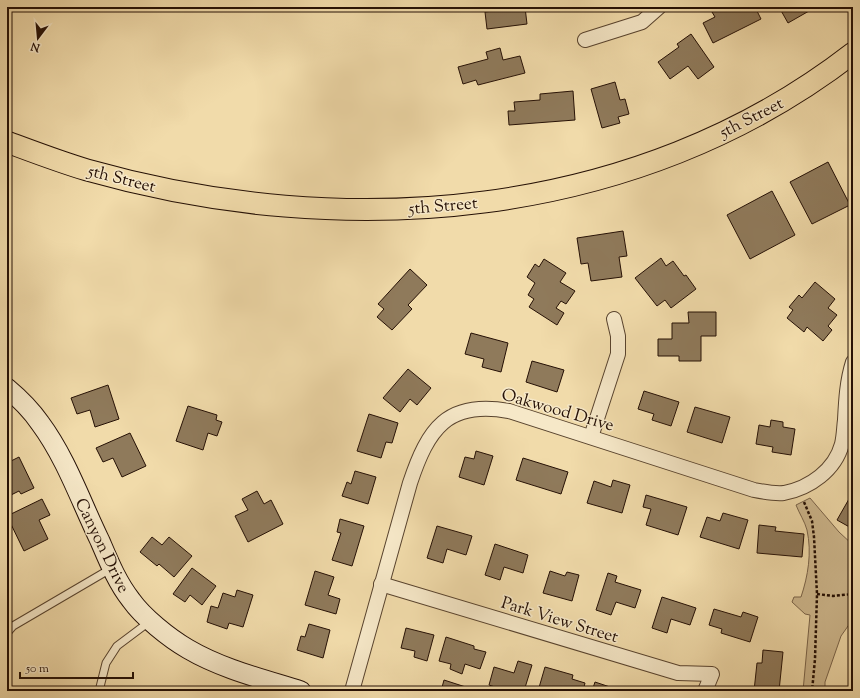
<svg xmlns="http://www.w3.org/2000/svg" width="860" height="698" viewBox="0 0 860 698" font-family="'Sorts Mill Goudy',serif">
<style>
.green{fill:#ceb88e;stroke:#7a644a}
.building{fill:#8f7a5b;stroke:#251005}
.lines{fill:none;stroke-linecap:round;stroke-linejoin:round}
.lane-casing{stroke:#58432e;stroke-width:9}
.street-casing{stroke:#58432e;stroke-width:16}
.secondary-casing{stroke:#251005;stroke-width:21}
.primary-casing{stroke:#251005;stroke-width:23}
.path{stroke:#251005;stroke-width:2.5;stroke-dasharray:3 2;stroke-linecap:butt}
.lane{stroke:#f6e8c8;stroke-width:7}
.street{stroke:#f6e8c8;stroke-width:14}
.secondary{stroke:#f6e8c8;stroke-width:19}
.primary{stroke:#f1dbaa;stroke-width:21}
.labels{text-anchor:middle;stroke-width:3;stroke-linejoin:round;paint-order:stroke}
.street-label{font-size:17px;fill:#251005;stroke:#f6e8c8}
</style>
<rect width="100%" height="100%" fill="#f1dbaa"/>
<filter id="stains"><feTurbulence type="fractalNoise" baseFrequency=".005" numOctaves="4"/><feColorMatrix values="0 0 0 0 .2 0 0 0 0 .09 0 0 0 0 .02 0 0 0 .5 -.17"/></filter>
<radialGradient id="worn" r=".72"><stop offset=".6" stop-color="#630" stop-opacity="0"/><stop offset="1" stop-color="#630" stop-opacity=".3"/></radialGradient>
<path class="green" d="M810 498 839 532 853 545V619L841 636 825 682V691H803L810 615 805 614 792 602 794 597H801C808 576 812 553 807 530 805 522 799 513 796 505Z"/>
<g class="building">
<polygon points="525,7 527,24 487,29 485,12"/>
<polygon points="723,7 755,7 761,19 713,43 703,23 715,17 712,12"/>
<polygon points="779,7 816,7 788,23"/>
<polygon points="691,34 714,67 698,79 688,66 670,79 658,62 679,47 677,44"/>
<polygon points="500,48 503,60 520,56 525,73 478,85 476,80 463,84 458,67 488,59 486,52"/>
<polygon points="615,82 620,100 625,99 629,114 618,117 620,123 602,128 591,89"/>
<polygon points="573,91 575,120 509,125 508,111 515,111 514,102 540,100 540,94"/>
<polygon points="828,162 850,205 812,224 790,182"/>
<polygon points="772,191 795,235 750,259 727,215"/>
<polygon points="623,231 627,256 619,257 622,277 591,281 588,263 581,264 577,238"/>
<polygon points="661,258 666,266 673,261 684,276 686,275 696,289 671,308 665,300 657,306 635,278"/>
<polygon points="544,259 566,273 560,282 575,291 566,304 561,301 556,308 564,313 557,325 529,307 534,299 528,295 535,283 527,277 535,264 539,267"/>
<polygon points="410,269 427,285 408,305 412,309 392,330 377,317 384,309 378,304"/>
<polygon points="815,282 835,299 828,308 837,315 828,326 832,330 823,341 807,327 804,332 787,318 793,310 789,307 799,295 802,298"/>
<polygon points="688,312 716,312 716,336 701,336 701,361 679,361 679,356 658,356 658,339 672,339 672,323 689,323"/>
<polygon points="471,333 508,343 501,372 482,367 484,359 465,354"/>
<polygon points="532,361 564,370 557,392 526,382"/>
<polygon points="408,369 431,388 417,405 410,399 400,412 383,398"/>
<polygon points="108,385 119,419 95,427 90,410 77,414 71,398"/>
<polygon points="644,391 679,402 671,426 652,420 654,414 638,409"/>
<polygon points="188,406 217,415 216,420 222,422 217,436 208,433 203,450 176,441"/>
<polygon points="695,407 730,417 722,443 687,432"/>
<polygon points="369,414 398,423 392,443 386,442 381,458 357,451"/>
<polygon points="771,420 783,422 783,427 795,429 791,455 772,452 773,447 756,444 759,425 770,427"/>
<polygon points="130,433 146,466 122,477 113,458 103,462 96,448"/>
<polygon points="476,451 493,456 484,485 459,477 465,457 474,459"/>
<polygon points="19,457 34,488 21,494 19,491 7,497 7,463"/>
<polygon points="523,458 568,472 561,494 516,480"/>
<polygon points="355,471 376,477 368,504 342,496 347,482 351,484"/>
<polygon points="613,480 630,485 622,513 587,503 594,481 611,487"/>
<polygon points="257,491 264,504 271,500 283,524 248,542 235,516 248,510 242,499"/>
<polygon points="853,492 853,529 837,520"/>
<polygon points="646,495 687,507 678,535 646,525 651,509 643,507"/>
<polygon points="42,499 50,515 39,520 48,539 24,551 7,516"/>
<polygon points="723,513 748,520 739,549 700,537 707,517 720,521"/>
<polygon points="340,519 364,526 352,566 332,560 341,533 337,532"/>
<polygon points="759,525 776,527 775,531 804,534 802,557 757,553"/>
<polygon points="437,526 472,536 466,555 447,549 443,563 427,558"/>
<polygon points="152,537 162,545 169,537 192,556 174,577 159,564 157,566 140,552"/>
<polygon points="495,544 528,555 523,573 504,567 500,580 485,575"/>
<polygon points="192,568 216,586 202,605 190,595 185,602 173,594"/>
<polygon points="315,571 334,577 328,595 340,599 336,614 305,605"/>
<polygon points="550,571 565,576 567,572 579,575 572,601 543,593"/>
<polygon points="608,573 617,576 615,582 641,590 635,608 616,602 611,615 596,610"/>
<polygon points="237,590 253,595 243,627 229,623 227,629 207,622 211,606 218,608 223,593 235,597"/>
<polygon points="662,597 696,608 690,625 671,619 667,633 652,628"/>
<polygon points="714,609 741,617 743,612 758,617 750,642 721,633 722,629 709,625"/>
<polygon points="309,624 330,630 323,658 297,650 301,636 305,637"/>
<polygon points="406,628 434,635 427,661 414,657 415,651 401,648"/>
<polygon points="446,637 474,646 474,649 486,652 480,669 465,664 462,674 450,669 451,664 439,661"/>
<polygon points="763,650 783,652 779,691 754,691 757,663 762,663"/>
<polygon points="518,661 532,665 524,691 507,691 489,685 494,667 514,673"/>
<polygon points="545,667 573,675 572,679 585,683 583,691 538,691"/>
<polygon points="444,680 478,691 441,691"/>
<polygon points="595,682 622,691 592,691"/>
</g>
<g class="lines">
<defs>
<g id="lane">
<polyline points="7,633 13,626 112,568"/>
<polyline points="99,691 106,663 117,646 149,622"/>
</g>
<g id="street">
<polyline points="585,40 642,22 659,7"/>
<polyline points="591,437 618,354 618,336 614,319"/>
<polyline points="381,584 678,673 712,674 705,691"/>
<path d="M352 691 410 483C428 429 447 400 509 411L754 490C764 492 774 494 784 493 810 488 835 470 842 444 844 436 844 427 845 420 846 400 847 381 853 362"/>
</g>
<path id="secondary" d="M7 388C19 398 31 410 40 423 66 458 81 502 100 541 109 562 117 582 131 600 143 617 169 638 188 649 222 669 263 679 301 691"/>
<path id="primary" d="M7 142C34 152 60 162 87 170 345 243 636 221 853 53"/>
</defs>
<use href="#lane" class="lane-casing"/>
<use href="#street" class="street-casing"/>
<use href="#secondary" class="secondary-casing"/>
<use href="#primary" class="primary-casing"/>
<g class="path">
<polyline points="804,502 812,521 814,537 817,594 815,659 812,691"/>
<polyline points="817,594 833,596 853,594"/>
</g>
<use href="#lane" class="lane"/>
<use href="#street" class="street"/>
<use href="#secondary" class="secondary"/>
<use href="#primary" class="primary"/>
</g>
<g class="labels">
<g class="street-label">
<text transform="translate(751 117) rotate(-27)" y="6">5th Street</text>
<text transform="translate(122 178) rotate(14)" y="6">5th Street</text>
<text transform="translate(443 205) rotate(-5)" y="6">5th Street</text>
<text transform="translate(558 409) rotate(16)" y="6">Oakwood Drive</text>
<text transform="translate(103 545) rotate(64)" y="6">Canyon Drive</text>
<text transform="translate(560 619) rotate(17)" y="6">Park View Street</text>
</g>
</g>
<rect width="860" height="698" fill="none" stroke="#f1dbaa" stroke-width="24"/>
<rect x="8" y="8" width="844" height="682" fill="none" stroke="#251005" stroke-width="2"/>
<rect x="12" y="12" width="836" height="674" fill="none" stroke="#251005"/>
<g transform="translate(38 38) rotate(196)" stroke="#f6e8c8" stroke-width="3" paint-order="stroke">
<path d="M0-3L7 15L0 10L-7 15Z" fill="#251005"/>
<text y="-6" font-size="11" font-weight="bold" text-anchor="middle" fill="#251005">N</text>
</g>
<path d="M20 672v6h113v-6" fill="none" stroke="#251005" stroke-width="2"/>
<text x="26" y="672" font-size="12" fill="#251005" stroke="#f6e8c8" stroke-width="3" paint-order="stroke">50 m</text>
<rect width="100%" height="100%" filter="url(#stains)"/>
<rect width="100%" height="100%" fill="url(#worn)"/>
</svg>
